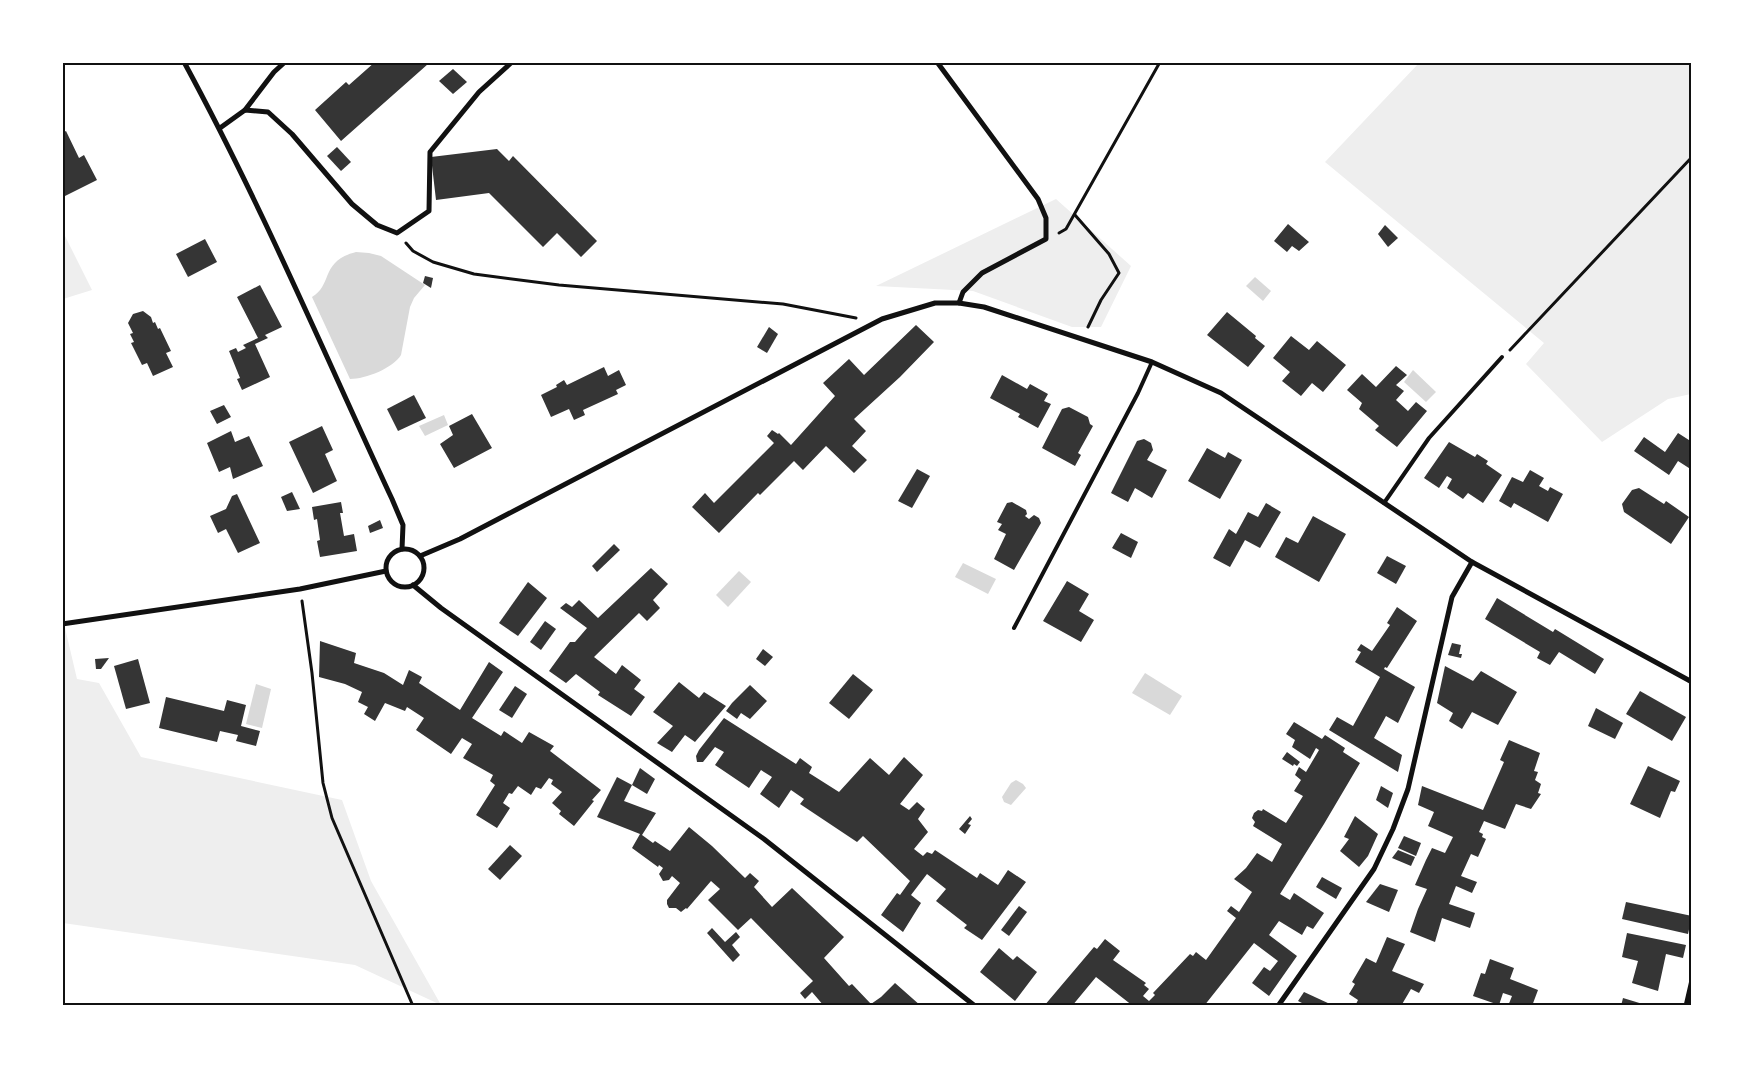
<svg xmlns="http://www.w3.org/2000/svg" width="1754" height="1068" viewBox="0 0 1754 1068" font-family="Mulish,sans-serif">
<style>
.green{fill:#eee}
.water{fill:#d9d9d9}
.building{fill:#353535}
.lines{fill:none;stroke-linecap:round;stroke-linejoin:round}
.path{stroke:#111;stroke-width:3}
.service{stroke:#111;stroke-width:4}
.minor{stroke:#111;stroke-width:5}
.neatline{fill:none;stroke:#111;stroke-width:2}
</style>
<rect width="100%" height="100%" fill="#fff"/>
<g class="green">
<polygon points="1419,63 1691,63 1691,394 1668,399 1602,442 1526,364 1544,343 1325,162"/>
<polygon points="1056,199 1131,266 1101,327 1072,327 973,291 876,286"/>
<polygon points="62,230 92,290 63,299 62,299"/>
<polygon points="62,615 77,679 99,683 141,757 342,800 371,881 441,1005 355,965 63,923"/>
</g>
<g class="water">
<path d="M356 252 369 253 381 256 425 285 414 298 410 307 401 355C393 368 366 379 350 379L312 297C333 285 320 261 356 252Z"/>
<polygon points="1255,277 1271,291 1263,301 1246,286"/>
<polygon points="1413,370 1436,392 1426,402 1404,382"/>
<polygon points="444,415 448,425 425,436 419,426"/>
<polygon points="963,563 996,579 988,594 955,577"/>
<polygon points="739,571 751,582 728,607 716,595"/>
<polygon points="1145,673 1182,696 1170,715 1132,693"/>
<polygon points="256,684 271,689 262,728 246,724"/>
<polygon points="1016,780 1023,784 1026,788 1011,805 1004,802 1002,797 1011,783"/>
</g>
<g class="building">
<polygon points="375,62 427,62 428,64 341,141 315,110 346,82 349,85"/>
<polygon points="453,69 467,82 453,94 439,81"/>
<polygon points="66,131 79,158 84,155 97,180 63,197 62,133"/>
<polygon points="337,147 351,162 341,171 327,156"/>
<polygon points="497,149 509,161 513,156 597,241 581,257 557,233 543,247 489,193 436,200 431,157"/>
<polygon points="1288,224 1309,242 1299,251 1292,246 1287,252 1274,241"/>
<polygon points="1385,225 1398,238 1388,247 1378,234"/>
<polygon points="205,239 217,262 188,277 176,254"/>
<polygon points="425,276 433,278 431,288 423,283"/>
<polygon points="260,285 282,327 265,335 268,338 255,344 270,377 242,390 237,379 240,378 229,351 236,348 238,352 246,348 243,345 258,338 237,297"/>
<polygon points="143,311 151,317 153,323 155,322 158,329 160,328 171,351 166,353 173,367 153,376 147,363 142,365 131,343 134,342 130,334 133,333 128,323 133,314"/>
<polygon points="1227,312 1256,336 1255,338 1265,346 1248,367 1207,335"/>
<polygon points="916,325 934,342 900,377 854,419 866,431 852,446 867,460 854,473 826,446 803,470 794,461 760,495 758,493 719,533 692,507 705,493 714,503 774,443 767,436 772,430 778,434 779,433 791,445 835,396 823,383 849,359 864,375"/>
<polygon points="769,327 778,334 767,353 757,347"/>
<polygon points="1291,336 1309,350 1317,341 1346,365 1323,392 1312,383 1301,396 1282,381 1290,372 1273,358"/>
<polygon points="1396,366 1407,375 1396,385 1404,391 1396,400 1408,411 1416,402 1427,411 1397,447 1375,430 1379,426 1359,409 1362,403 1347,390 1362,374 1376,387"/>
<polygon points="604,367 608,376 619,370 626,385 616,390 618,394 583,410 585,415 574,420 569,409 551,417 541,395 557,387 556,385 564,380 567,385"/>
<polygon points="1002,375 1027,389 1030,384 1048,394 1044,401 1051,404 1038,428 1018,417 1020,414 990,398"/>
<polygon points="414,395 426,418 398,431 387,409"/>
<polygon points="224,405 231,417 217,424 210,411"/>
<polygon points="1069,407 1088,417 1090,424 1093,426 1078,453 1081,455 1075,466 1042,448 1062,409"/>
<polygon points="472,414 492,448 454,468 440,444 453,435 449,426"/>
<polygon points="322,426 333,450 325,454 337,481 313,493 289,442"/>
<polygon points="231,431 235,442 249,436 263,466 233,479 230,467 219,472 207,443"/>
<polygon points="1678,433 1692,442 1692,470 1678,461 1669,475 1634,451 1644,437 1665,452"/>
<polygon points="1144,439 1151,443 1153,450 1147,460 1167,470 1152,498 1135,488 1128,502 1111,493 1137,441"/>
<polygon points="1449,442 1475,457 1477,454 1488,461 1486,464 1502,475 1483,503 1468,493 1463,499 1447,488 1452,479 1447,476 1439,488 1424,478"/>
<polygon points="1207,448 1225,458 1228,452 1242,460 1220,499 1188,481"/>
<polygon points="917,469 930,476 912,508 898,501"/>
<polygon points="1530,470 1544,478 1539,486 1548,491 1550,487 1563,494 1548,522 1514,503 1511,508 1499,501 1512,477 1523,482"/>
<polygon points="1639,488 1664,504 1666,501 1689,517 1671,544 1624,512 1622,504 1632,490"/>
<polygon points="292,492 300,509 287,511 281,497"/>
<polygon points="237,494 260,543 238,553 226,529 218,533 210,516 226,509 232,496"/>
<polygon points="341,502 343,513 340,513 344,536 354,534 357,551 320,557 317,541 320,540 317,519 314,520 312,507"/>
<polygon points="1012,502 1026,510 1027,514 1025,516 1029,519 1034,515 1039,518 1041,523 1014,570 994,559 1006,534 998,530 1002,524 997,522 1007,503"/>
<polygon points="1266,503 1281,512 1260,548 1245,540 1230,567 1213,558 1229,529 1236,534 1248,512 1258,517"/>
<polygon points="1313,516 1346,534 1319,582 1275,557 1286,537 1298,543"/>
<polygon points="380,520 383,528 370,533 368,526"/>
<polygon points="1121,533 1138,542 1131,558 1112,548"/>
<polygon points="614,544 620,550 597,572 592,566"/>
<polygon points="1387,556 1406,566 1396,584 1377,573"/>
<polygon points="651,568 668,584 653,600 660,608 647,621 639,613 594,657 616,674 622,665 641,680 634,689 645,697 631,716 598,695 600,692 576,674 566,683 549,671 570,642 575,642 587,628 560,608 566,603 572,607 579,600 598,618"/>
<polygon points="1067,581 1089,594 1079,611 1094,620 1081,642 1043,621"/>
<polygon points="528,582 547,598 518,636 499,623"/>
<polygon points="1497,598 1553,632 1555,629 1604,659 1595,674 1559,652 1550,665 1537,658 1540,652 1485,619"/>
<polygon points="1397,607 1417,621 1387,668 1385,667 1384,669 1415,687 1398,723 1386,716 1374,738 1402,755 1398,772 1329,730 1337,717 1353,726 1380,677 1355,662 1361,652 1357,650 1361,644 1372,651 1390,625 1387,623"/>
<polygon points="545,621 556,629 541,650 530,642"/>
<polygon points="320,641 356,653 354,663 384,673 403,685 409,670 422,677 419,683 460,710 489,662 503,672 472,718 501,736 504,731 522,743 529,732 554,746 550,751 601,790 592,800 594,801 574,826 559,814 561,811 552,803 562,792 551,784 553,780 549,778 541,789 536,787 531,795 518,786 512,794 509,793 503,803 510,808 497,828 476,815 495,785 490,781 493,775 463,758 472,744 462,738 451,754 416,730 424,718 407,707 405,711 385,703 375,721 364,714 368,707 358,702 362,692 345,684 319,677"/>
<polygon points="1452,643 1461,645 1459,654 1462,654 1461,658 1448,655"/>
<polygon points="763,649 773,657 765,666 756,659"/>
<polygon points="109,658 101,669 96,669 95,659"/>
<polygon points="138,659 150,703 126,709 114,666"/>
<polygon points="1445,666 1473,681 1481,671 1517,692 1498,725 1472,712 1462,729 1449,721 1453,713 1437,703"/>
<polygon points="853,674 873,690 849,719 829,703"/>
<polygon points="679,682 699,698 704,692 726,706 695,742 685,735 672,752 657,743 673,726 653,712"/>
<polygon points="750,685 767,701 750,719 741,713 737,719 726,711 732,703"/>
<polygon points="515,686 527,694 512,718 499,710"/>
<polygon points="1640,691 1686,717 1672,741 1626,714"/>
<polygon points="166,697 224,711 227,700 246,705 241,726 260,731 256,746 236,741 238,735 220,731 217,742 159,728"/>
<polygon points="1596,708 1623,723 1615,739 1588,726"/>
<polygon points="724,718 796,764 800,758 812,767 809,773 839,792 870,758 889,775 904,757 923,775 900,804 909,810 917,802 925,809 918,819 928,832 914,849 923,856 927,852 932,854 935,850 977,878 980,873 998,885 1008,870 1026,882 982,940 964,928 967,925 936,901 946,889 927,874 911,895 921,903 903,932 881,915 897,893 900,895 910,881 863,836 857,842 800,804 804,799 791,790 779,808 760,794 772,777 761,770 749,788 715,765 724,752 715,747 703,762 697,762 696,756 699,750"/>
<polygon points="1294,722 1322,739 1325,735 1345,748 1343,752 1360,763 1324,824 1280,894 1290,900 1294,893 1324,913 1313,929 1307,926 1302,935 1279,921 1269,935 1297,956 1269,996 1252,983 1264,967 1270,971 1278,961 1254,943 1204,1006 1133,1006 1096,977 1072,1006 1044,1006 1094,947 1097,949 1105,939 1120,951 1113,960 1146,983 1144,985 1149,989 1143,996 1149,1001 1155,995 1153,993 1190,954 1193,956 1196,952 1206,960 1236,918 1227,911 1231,906 1239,912 1252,892 1234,879 1246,868 1257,853 1272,862 1282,844 1253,826 1255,822 1252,818 1254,813 1258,810 1262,811 1263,809 1286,823 1303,796 1294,791 1301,780 1295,775 1299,767 1306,772 1319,750 1316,748 1310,759 1292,747 1295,740 1286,734"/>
<polygon points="1509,740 1540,753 1534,771 1538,772 1535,780 1541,784 1538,793 1541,794 1531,809 1516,804 1505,829 1484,821 1479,832 1483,834 1482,837 1486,839 1478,857 1471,854 1461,876 1477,882 1472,893 1456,886 1449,904 1475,913 1470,928 1442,918 1435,942 1410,932 1418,909 1427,889 1415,885 1426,860 1432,848 1445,853 1453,837 1428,826 1434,812 1418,805 1422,786 1483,810 1504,762 1500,760"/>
<polygon points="1287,752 1300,762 1297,766 1294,764 1293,766 1282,759"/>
<polygon points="1648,766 1680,781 1675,792 1671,791 1660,818 1630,804"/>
<polygon points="640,768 655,779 647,794 632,785"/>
<polygon points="617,777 632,785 624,801 656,813 642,835 653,843 655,841 670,851 689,827 712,846 745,878 750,873 759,881 754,887 772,907 792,888 844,937 824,958 849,986 852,984 871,1004 881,997 895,983 921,1006 890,1006 887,1004 885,1006 824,1006 812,992 805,999 800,993 813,981 751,918 738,930 708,900 720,889 711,881 687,909 686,908 681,912 676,908 669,908 667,904 667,900 680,883 672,876 669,880 663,881 659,874 663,868 659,865 658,867 632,848 640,834 597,817"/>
<polygon points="1381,786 1393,793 1388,808 1376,800"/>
<polygon points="970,816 972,819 968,824 971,825 965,834 959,829"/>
<polygon points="1355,816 1378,834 1368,856 1359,867 1340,851 1349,839 1344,837"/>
<polygon points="1404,836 1421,843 1416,856 1398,848"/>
<polygon points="510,845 522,856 500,880 488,869"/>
<polygon points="1398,850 1415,857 1411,866 1392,858"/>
<polygon points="1322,877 1342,888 1336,899 1316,887"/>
<polygon points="1380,884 1398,890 1389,912 1366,902"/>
<polygon points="1626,902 1692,916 1688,934 1622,919"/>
<polygon points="1019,906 1027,912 1009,936 1001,930"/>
<polygon points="712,928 725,942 736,932 740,937 732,945 740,955 733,962 707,933"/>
<polygon points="1627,933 1686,945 1683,958 1666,954 1658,991 1632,983 1638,961 1622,957"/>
<polygon points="1387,937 1405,944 1392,971 1424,984 1419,993 1411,989 1401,1006 1355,1006 1358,1000 1349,994 1355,984 1352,982 1366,958 1376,963"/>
<polygon points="999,948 1013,960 1017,956 1037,972 1015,1001 980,972"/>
<polygon points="1490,959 1514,968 1510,979 1538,990 1532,1006 1508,1006 1512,996 1503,993 1499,1005 1473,996 1481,973 1485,974"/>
<polygon points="1304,992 1330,1004 1329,1006 1308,1006 1298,1001"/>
<polygon points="1623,998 1646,1005 1645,1006 1621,1006"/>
</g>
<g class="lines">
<g class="path">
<polyline points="1075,215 1109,254 1119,273 1101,300 1088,327"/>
<polyline points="1059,233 1066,229 1160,62"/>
<polyline points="406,243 413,251 433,262 474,274 559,285 783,304 856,318"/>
<polyline points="1510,350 1692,157"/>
<polyline points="302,601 312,673 323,783 332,818 413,1006"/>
</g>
<g class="service">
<polyline points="1384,503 1429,438 1502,357"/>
<polyline points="1014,628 1138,393 1152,362"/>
</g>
<g class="minor">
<path d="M184 62C261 204 324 353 392 499L403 525 402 549"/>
<polyline points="937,62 1038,199 1046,218 1046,239 982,273 963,292 959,303"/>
<polyline points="245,110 274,72 285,62"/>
<polyline points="220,128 245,110 268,112 292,134 352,204 377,225 397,233 429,211 430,152 479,92 512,62"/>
<circle cx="405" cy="568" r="19"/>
<polyline points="420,556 460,539 882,319 935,303 959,303 984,307 1152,362 1221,393 1472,562 1692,682"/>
<polyline points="413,585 441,608 764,839 975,1006"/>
<polyline points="62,624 300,589 386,571"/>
<polyline points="1278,1006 1374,869 1393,829 1408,789 1452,597 1472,562"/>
<polyline points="1686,1006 1692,980"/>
</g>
</g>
<rect width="1754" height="1068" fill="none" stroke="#ffffff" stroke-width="128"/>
<rect x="64" y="64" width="1626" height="940" class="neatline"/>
</svg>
